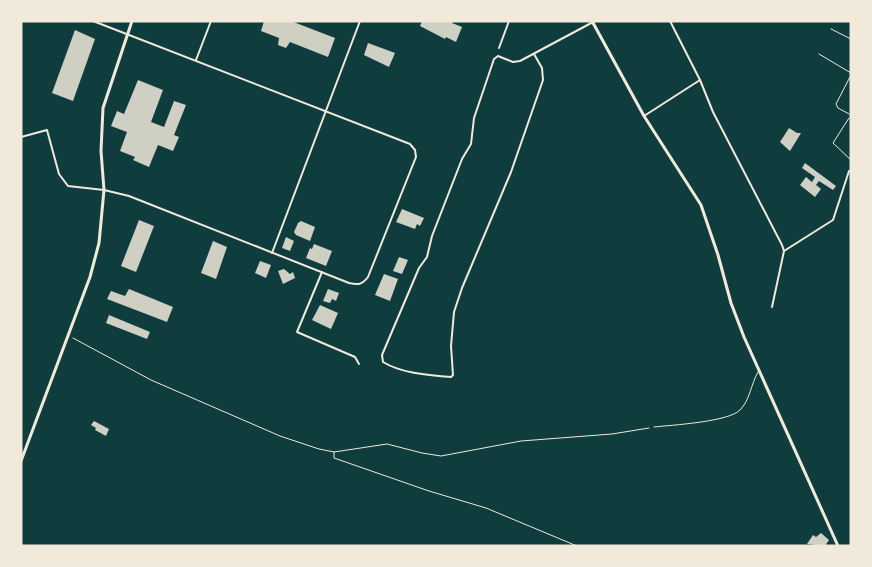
<svg xmlns="http://www.w3.org/2000/svg" width="872" height="567" viewBox="0 0 872 567" font-family="'Asap Condensed',sans-serif">
<style>
.building{fill:#cfcfc3}
.lines{fill:none;stroke-linecap:round;stroke-linejoin:round}
.path{stroke:#f1e9da;stroke-width:1}
.service{stroke:#f1e9da;stroke-width:1}
.minor{stroke:#f1e9da;stroke-width:2}
.tertiary{stroke:#f1e9da;stroke-width:3}
.primary{stroke:#f1e9da;stroke-width:3}
</style>
<rect width="100%" height="100%" fill="#0f3d3e"/>
<g class="building">
<polygon points="264,21 291,21 335,38 328,57 290,42 286,48 278,45 279,38 261,31"/>
<polygon points="422,21 453,21 452,23 462,27 456,42 446,37 445,39 420,26"/>
<polygon points="75,30 95,39 73,101 52,93"/>
<polygon points="368,43 395,53 389,67 364,55"/>
<polygon points="138,80 163,90 151,122 164,127 174,101 186,105 174,135 179,137 173,151 158,145 149,167 133,160 135,157 120,151 127,132 111,126 117,111 124,114"/>
<polygon points="789,128 797,133 801,133 790,151 780,142"/>
<polygon points="805,163 836,186 833,190 819,181 816,185 821,189 815,197 800,185 806,177 812,182 815,177 802,168"/>
<polygon points="402,209 424,218 420,226 417,224 415,229 396,222"/>
<polygon points="139,220 154,226 136,272 121,266"/>
<polygon points="301,221 315,227 310,241 296,235 294,232 298,223"/>
<polygon points="286,237 294,241 290,251 282,248"/>
<polygon points="213,241 227,247 216,279 201,273"/>
<polygon points="314,244 332,251 326,266 306,258 310,248 312,249"/>
<polygon points="399,257 408,260 402,274 393,271"/>
<polygon points="260,261 271,265 266,278 255,273"/>
<polygon points="284,269 290,274 293,272 295,278 283,284 278,271"/>
<polygon points="384,274 398,279 390,301 375,295"/>
<polygon points="129,289 173,307 167,322 107,299 111,291 125,296"/>
<polygon points="328,289 339,293 336,301 332,299 330,303 323,301"/>
<polygon points="320,305 338,313 331,329 312,320"/>
<polygon points="109,315 150,332 147,339 106,323"/>
<polygon points="94,421 109,429 106,436 95,430 96,428 91,425"/>
<polygon points="821,533 829,540 825,546 807,544 813,535 816,537"/>
</g>
<g class="lines">
<g class="path">
<polyline points="849,118 833,143 851,160"/>
<polyline points="73,338 151,380 280,436 319,449 334,452 387,444 422,453 441,456 521,441 612,434 649,428"/>
<polyline points="334,452 334,458 429,491 486,508 577,546"/>
</g>
<g class="service">
<polyline points="831,29 851,39"/>
<polyline points="819,54 851,73"/>
<polyline points="849,114 838,108 836,104 851,75"/>
<path d="M654 427C672 425 728 422 740 410 750 400 751 384 758 372"/>
</g>
<g class="minor">
<polyline points="670,21 700,80 713,112 782,245 784,251 772,307"/>
<polyline points="499,48 509,21"/>
<path d="M534 54 542 68 543 80 511 172 462 288 454 312 451 346 453 375 451 377C429 375 403 374 383 362L382 355 419 268 427 257 432 236 462 159 471 144 474 118 494 59 498 56 513 62 520 61 595 21"/>
<polyline points="196,60 211,21"/>
<polyline points="851,114 851,115"/>
<polyline points="644,116 700,80"/>
<path d="M21 137 47 130 59 174 68 186 104 190 129 196 349 283C358 285 362 285 368 277L416 157 415 150 410 144 93 21"/>
<polyline points="784,251 833,220 849,171"/>
<polyline points="272,253 360,21"/>
<polyline points="322,272 297,332 355,357 359,364"/>
</g>
<polyline class="tertiary" points="21,461 90,277 99,243 104,190 101,151 103,108 132,21"/>
<polyline class="primary" points="592,21 644,116 701,205 718,255 731,303 744,337 838,546"/>
</g>
<rect width="872" height="567" fill="none" stroke="#f1e9da" stroke-width="45"/>
</svg>
